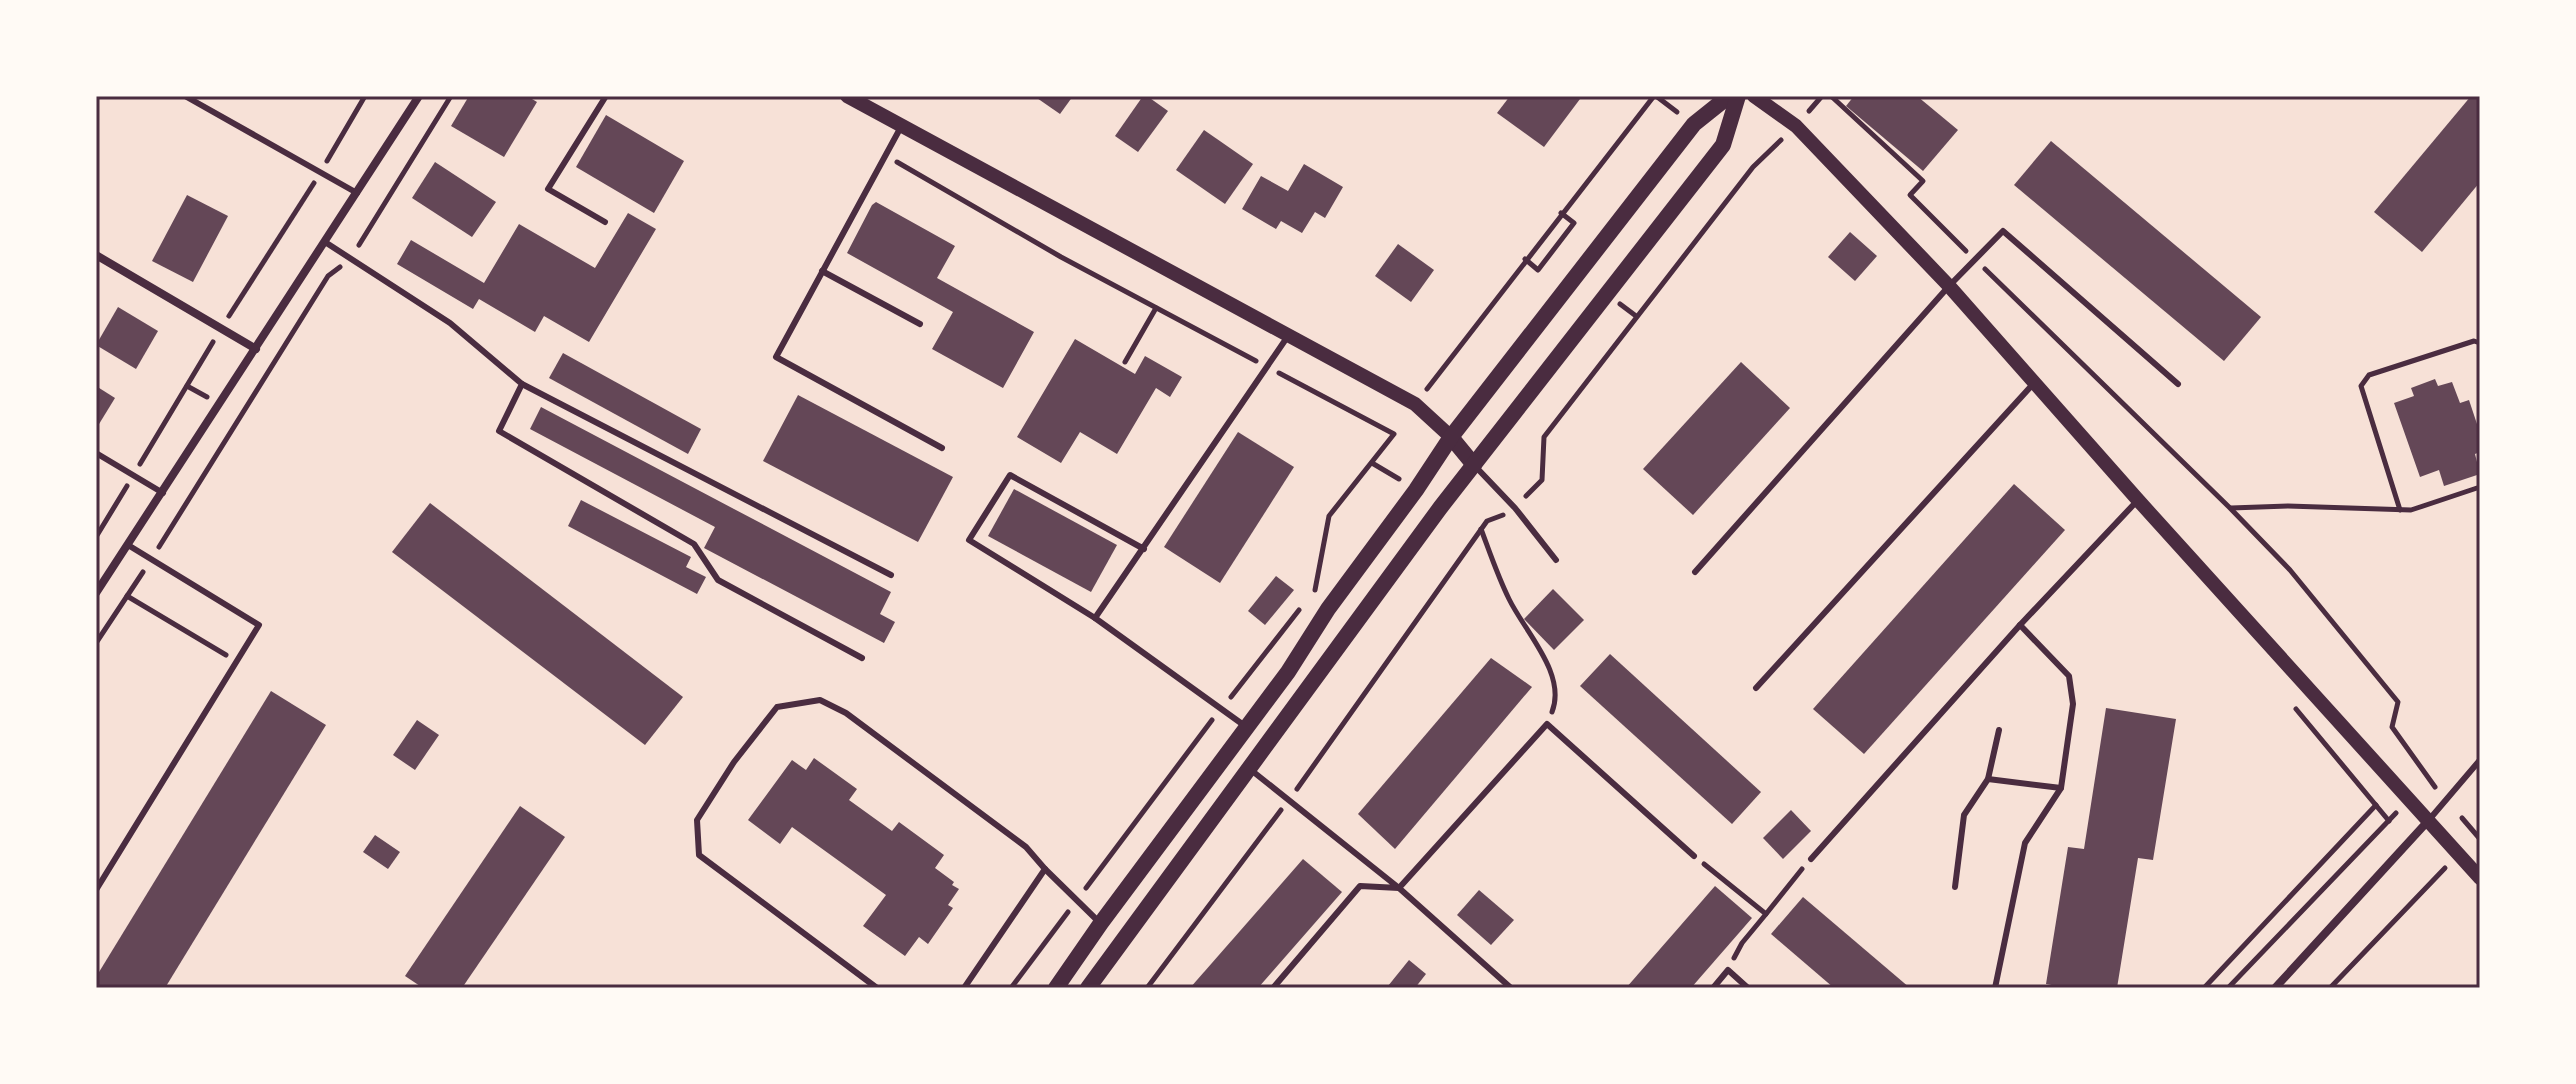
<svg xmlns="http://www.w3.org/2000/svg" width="2576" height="1084" viewBox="0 0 2576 1084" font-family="Rubik,sans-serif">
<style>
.building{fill:#644757}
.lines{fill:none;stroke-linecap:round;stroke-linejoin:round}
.path{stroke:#4a2c40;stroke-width:5}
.service{stroke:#4a2c40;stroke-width:6}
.minor{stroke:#4a2c40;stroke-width:8}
.tertiary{stroke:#4a2c40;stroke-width:14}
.secondary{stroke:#4a2c40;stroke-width:16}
.neatline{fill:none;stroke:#4a2c40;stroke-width:3}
</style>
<rect width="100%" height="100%" fill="#f7e1d7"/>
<g class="building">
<polygon points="469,96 527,96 537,102 504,157 451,126"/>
<polygon points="1034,96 1073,96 1060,114"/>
<polygon points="1143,96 1147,96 1168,111 1138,152 1115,136"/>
<polygon points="1510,96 1576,96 1580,99 1544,147 1497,113"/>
<polygon points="1854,96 1917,96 1958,130 1923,171 1846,106"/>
<polygon points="2471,96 2480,96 2480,182 2422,252 2374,212"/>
<polygon points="606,115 684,161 654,213 576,167"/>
<polygon points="1204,130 1253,164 1225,204 1176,170"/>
<polygon points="2051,141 2261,317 2224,361 2014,185"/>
<polygon points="435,162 496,202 472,237 412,198"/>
<polygon points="1304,164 1343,187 1325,218 1315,212 1302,233 1281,221 1276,229 1242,209 1261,176 1288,191"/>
<polygon points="187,195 228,216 193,282 152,261"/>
<polygon points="876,202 955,246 937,278 1034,332 1003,388 932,349 953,312 847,253 872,205"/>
<polygon points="628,213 656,229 589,342 544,316 535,332 479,299 473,309 397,264 411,240 484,283 519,224 595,268"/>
<polygon points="1850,232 1877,256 1855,281 1828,257"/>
<polygon points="1398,244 1434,270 1411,302 1375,276"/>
<polygon points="118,307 158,331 136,369 96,345"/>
<polygon points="1075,339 1135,374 1145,356 1182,377 1170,397 1156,388 1117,454 1080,432 1061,463 1017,437"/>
<polygon points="563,353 701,429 688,454 549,378"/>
<polygon points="1741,362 1790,408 1693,515 1643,469"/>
<polygon points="2435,379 2438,386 2452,382 2460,403 2469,400 2480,433 2480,452 2475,454 2480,474 2444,486 2439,470 2420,477 2394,403 2414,396 2411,388"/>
<polygon points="96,386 115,398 96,429"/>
<polygon points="798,395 953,477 918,542 763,461"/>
<polygon points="541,407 891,592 880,614 895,622 884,643 704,548 715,527 530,429"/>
<polygon points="1238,432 1294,467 1220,583 1164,547"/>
<polygon points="2014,484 2065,530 1864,754 1813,709"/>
<polygon points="1014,489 1117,545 1091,592 988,536"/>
<polygon points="581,500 691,557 686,567 706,577 697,594 568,526"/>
<polygon points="430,503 683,697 645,745 392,552"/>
<polygon points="1276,576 1294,590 1265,625 1248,611"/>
<polygon points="1553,589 1584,620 1554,650 1524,619"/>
<polygon points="1610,654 1761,792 1732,824 1580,686"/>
<polygon points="1491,658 1532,687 1395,849 1358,814"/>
<polygon points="271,691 326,725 165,988 96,988 96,977"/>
<polygon points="2106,708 2176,719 2153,860 2138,858 2117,988 2068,988 2046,984 2068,847 2084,849"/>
<polygon points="417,720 439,735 415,770 393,755"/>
<polygon points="814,758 857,789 849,800 892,831 899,822 944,855 935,868 954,882 952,885 959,889 948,905 953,908 928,944 919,937 905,956 863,926 886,895 792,827 780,844 748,820 792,760 806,770"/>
<polygon points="520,806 565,837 462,988 423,988 405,976"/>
<polygon points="1791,810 1811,831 1783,859 1763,838"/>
<polygon points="375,835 400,852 388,869 363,852"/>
<polygon points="1303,859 1342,892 1258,988 1190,988"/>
<polygon points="1715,886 1752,918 1691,988 1626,988"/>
<polygon points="1479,890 1514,920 1491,945 1457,915"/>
<polygon points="1803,897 1910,988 1834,988 1771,934"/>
<polygon points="1409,960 1426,974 1415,988 1390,988 1388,986"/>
</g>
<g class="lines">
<g class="path">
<polyline points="1656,96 1677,112"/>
<polyline points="1831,96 1923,181 1910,195 1966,251"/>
<polyline points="1809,111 1822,96"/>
<polyline points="327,161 365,96"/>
<polyline points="897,162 1061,257 1256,361"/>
<polyline points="359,245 451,96"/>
<polyline points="1525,259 1538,270 1574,223 1561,213"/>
<polyline points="1985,269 2230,508 2290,570 2398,702 2392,727 2435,787"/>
<polyline points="1620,304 1636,316"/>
<polyline points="229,316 314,183"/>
<polyline points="1125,362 1156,308"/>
<polyline points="1279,373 1394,434 1329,516 1315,590"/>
<polyline points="187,386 207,397"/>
<polyline points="1427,389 1654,96"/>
<polyline points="1372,463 1399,479"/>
<polyline points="140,464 213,342"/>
<polyline points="1526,496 1542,480 1544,437 1753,167 1781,140"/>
<polyline points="2231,508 2288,506 2411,510 2480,487"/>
<polyline points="2400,510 2361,386 2369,375 2474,341 2480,343"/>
<path d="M1481 529C1490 553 1498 577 1509 599 1525 632 1567 674 1552 712"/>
<polyline points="96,537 127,486"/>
<polyline points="159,547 328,276 340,267"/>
<polyline points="127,596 226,655"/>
<polyline points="96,643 143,572"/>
<polyline points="1231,697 1299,610"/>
<polyline points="2296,709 2389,821"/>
<polyline points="1297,789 1487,521 1503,515"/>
<polyline points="2462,818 2480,839"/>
<polyline points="1704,864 1766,914 1742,943 1734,958"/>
<polyline points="1086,888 1212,720"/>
<polyline points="1766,914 1802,869"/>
<polyline points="1011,988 1068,912"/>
<polyline points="1147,988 1281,810"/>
<polyline points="2204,988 2376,805"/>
<polyline points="2228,988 2396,813"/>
<polyline points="2330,988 2445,868"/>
</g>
<g class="service">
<polyline points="185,96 357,193"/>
<polyline points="902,125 776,357 942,448"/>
<polyline points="605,222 548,189 606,96"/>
<polyline points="325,242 450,323 522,384 499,431 694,544 718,580 862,658"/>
<polyline points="822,271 920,324"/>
<polyline points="522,384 891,575"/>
<polyline points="96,453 163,493"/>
<polyline points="1474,465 1515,508 1556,560"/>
<polyline points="1144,549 1010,475 969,540 1095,618 1288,336"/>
<polyline points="1695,572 1949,286 2003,231 2178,384"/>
<polyline points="1095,618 1245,726"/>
<polyline points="1756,688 2034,383"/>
<polyline points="1251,770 1399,888 1360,886 1273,988"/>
<polyline points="1988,779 2061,788"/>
<polyline points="2428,821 2480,760"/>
<polyline points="1811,859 2020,625 2137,501"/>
<polyline points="1045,869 1098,921"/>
<polyline points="1955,887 1964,815 1988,779 1999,730"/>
<polyline points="96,890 259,625 128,545"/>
<polyline points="877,988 699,855 697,820 734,762 777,707 820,700 846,713 1026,847 1045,869 964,988"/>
<polyline points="1511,988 1399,888 1547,724 1694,856"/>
<polyline points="1713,988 1728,970 1748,988"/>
<polyline points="1995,988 2025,843 2061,788 2073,704 2069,676 2020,625"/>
</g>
<g class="minor">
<polyline points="96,255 256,349"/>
<polyline points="96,593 419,96"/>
<polyline points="2275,988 2428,821"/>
</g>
<g class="tertiary">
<polyline points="847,96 1415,404 1451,437"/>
<polyline points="1754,96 1796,126 1949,286 2138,500 2480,878"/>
</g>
<g class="secondary">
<polyline points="1451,437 1474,465"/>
<polyline points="1056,988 1101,923 1288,672 1328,609 1416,490 1451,437 1694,124 1729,96"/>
<polyline points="1088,988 1440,508 1723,145 1738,96"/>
</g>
</g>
<rect width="2576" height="1084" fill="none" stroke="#fffaf5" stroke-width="196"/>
<rect x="98" y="98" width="2380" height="888" class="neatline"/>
</svg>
